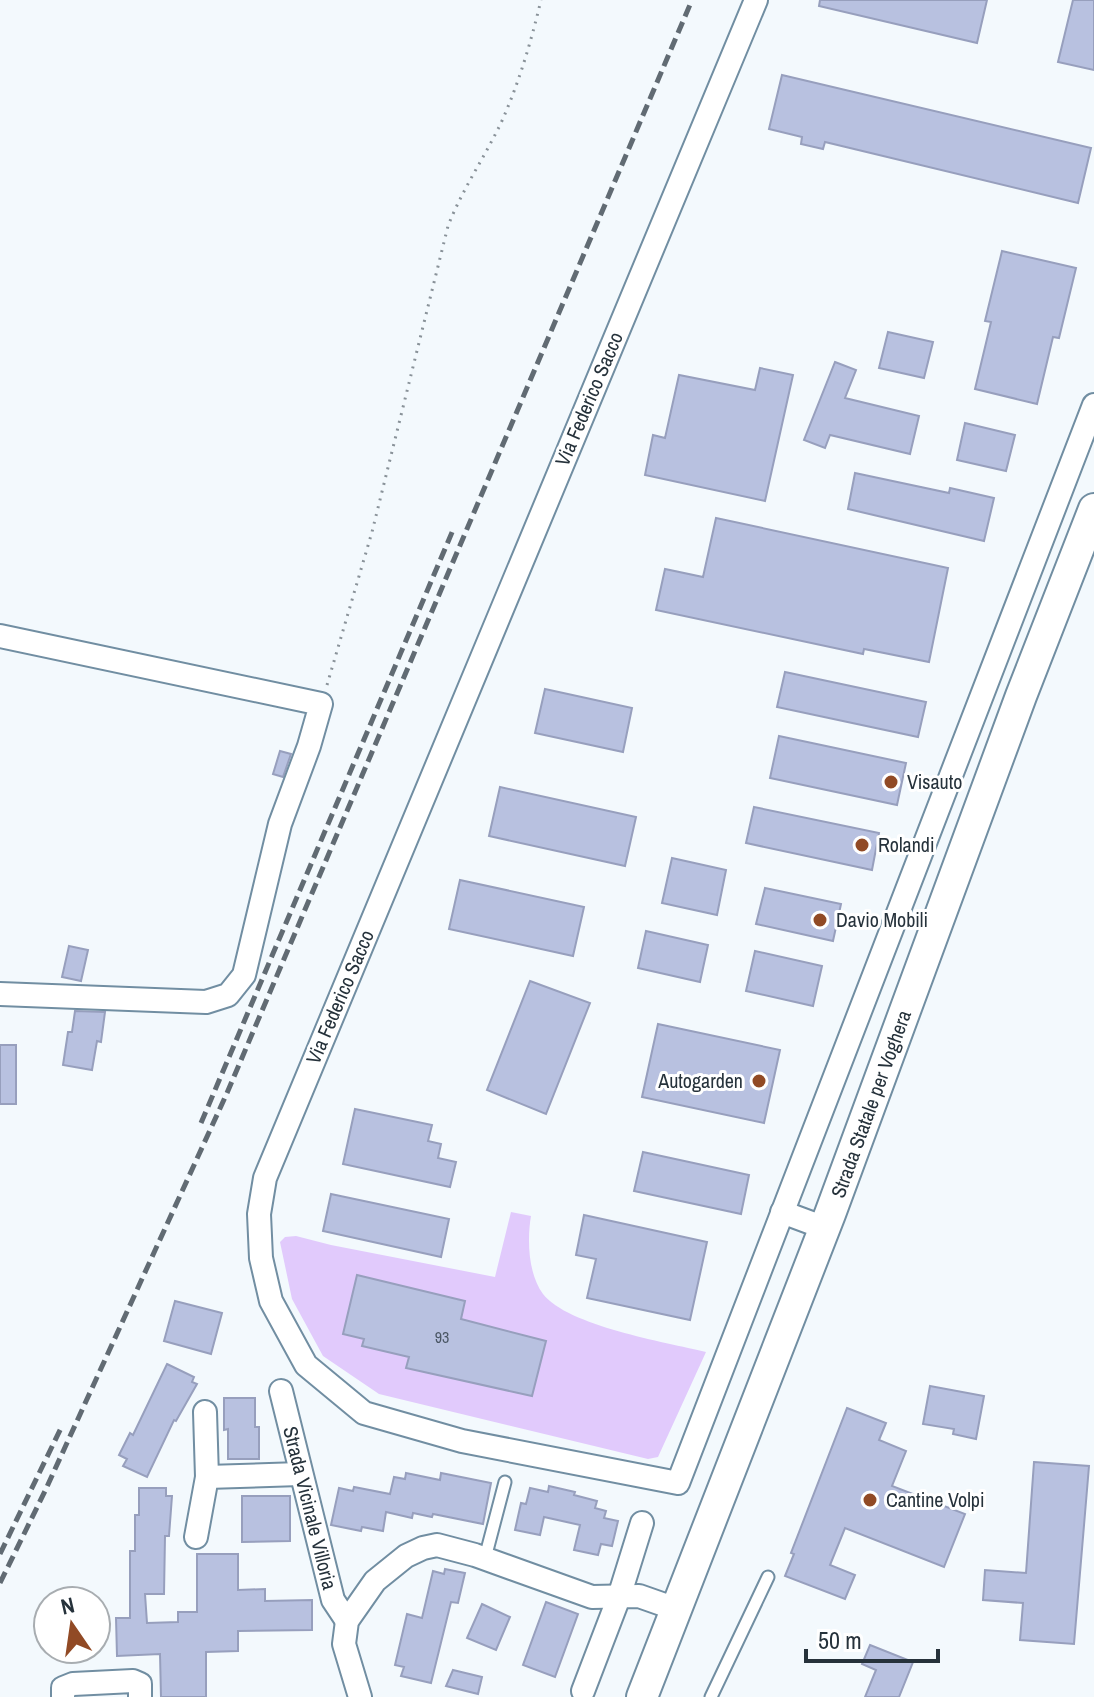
<svg xmlns="http://www.w3.org/2000/svg" width="1094" height="1697" viewBox="0 0 1094 1697" font-family="'Archivo Narrow',sans-serif">
<style>
.green{fill:#e1cafc}
.building{fill:#b8c1e0;stroke:#979fbd;stroke-width:2}
.lines{fill:none;stroke-linecap:round;stroke-linejoin:round}
.service-casing{stroke:#718ea2;stroke-width:15}
.minor-casing{stroke:#718ea2;stroke-width:26}
.secondary-casing{stroke:#718ea2;stroke-width:34}
.path{stroke:#899299;stroke-width:3;stroke-dasharray:2 6;stroke-linecap:butt}
.service{stroke:#fff;stroke-width:11}
.minor{stroke:#fff;stroke-width:22}
.secondary{stroke:#fff;stroke-width:30}
.rail{stroke:#616b73;stroke-width:5;stroke-dasharray:12 6;stroke-linecap:butt}
.poi-dot{fill:#914a25;stroke:#fff;stroke-width:3}
.labels{text-anchor:middle;stroke-width:6;stroke-linejoin:round;paint-order:stroke}
.number-label{font-size:16px;fill:#4a5664}
.street-label{font-size:20px;fill:#26323b;stroke:#fff}
.poi-label{font-size:20px;fill:#26323b;stroke:#fff;text-anchor:start}
</style>
<rect width="100%" height="100%" fill="#f3f9fd"/>
<path class="green" d="M511 1212 531 1216C527 1239 528 1274 543 1294 568 1326 665 1342 706 1352L658 1457 648 1459 379 1394 323 1356 292 1299 280 1242 285 1237 296 1236 331 1245 495 1277Z"/>
<g class="building">
<polygon points="820,0 987,0 977,43 819,6"/>
<polygon points="1073,0 1094,0 1094,70 1058,62"/>
<polygon points="782,75 1091,148 1078,203 825,142 823,149 801,144 802,137 769,129"/>
<polygon points="1002,251 1076,268 1059,338 1053,337 1037,404 975,389 991,322 985,321"/>
<polygon points="888,332 933,342 924,378 879,368"/>
<polygon points="835,362 856,370 845,398 919,416 910,454 830,435 825,448 804,440"/>
<polygon points="760,368 793,375 765,501 645,475 653,435 665,438 679,375 755,390"/>
<polygon points="965,423 1015,435 1006,471 957,460"/>
<polygon points="855,473 949,493 950,488 994,498 984,541 848,509"/>
<polygon points="716,518 948,568 929,662 864,649 863,654 656,610 665,569 703,577"/>
<polygon points="785,672 926,702 918,737 777,707"/>
<polygon points="545,689 632,708 623,752 535,733"/>
<polygon points="779,736 906,763 897,805 770,778"/>
<polygon points="280,751 291,754 283,777 273,774"/>
<polygon points="500,787 636,817 625,866 489,836"/>
<polygon points="754,807 879,833 872,870 746,843"/>
<polygon points="672,858 726,870 717,915 662,903"/>
<polygon points="460,880 584,907 573,956 449,929"/>
<polygon points="765,888 841,904 833,941 756,924"/>
<polygon points="646,931 708,945 700,982 638,968"/>
<polygon points="69,946 88,950 81,981 62,977"/>
<polygon points="755,951 822,966 813,1006 746,991"/>
<polygon points="530,981 590,1003 546,1114 487,1090"/>
<polygon points="75,1011 105,1012 101,1042 97,1041 92,1070 63,1065 68,1032 72,1032"/>
<polygon points="658,1024 780,1050 764,1123 642,1097"/>
<rect x="0" y="1045" width="16" height="59"/>
<polygon points="355,1109 432,1125 428,1141 441,1144 438,1158 456,1162 450,1187 343,1164"/>
<polygon points="643,1152 749,1175 741,1214 634,1191"/>
<polygon points="331,1194 449,1219 441,1257 323,1231"/>
<polygon points="584,1215 707,1242 690,1320 587,1298 596,1259 576,1255"/>
<polygon points="357,1275 465,1301 461,1319 546,1341 532,1396 406,1368 409,1357 362,1346 364,1339 343,1334"/>
<polygon points="175,1301 222,1313 211,1354 164,1341"/>
<polygon points="167,1364 194,1377 192,1382 197,1384 176,1421 174,1420 147,1477 123,1466 127,1459 119,1455 130,1433 133,1435"/>
<polygon points="930,1386 984,1396 976,1439 953,1434 954,1429 923,1424"/>
<polygon points="224,1398 255,1398 255,1427 259,1427 259,1459 228,1459 228,1429 224,1430"/>
<polygon points="847,1408 886,1423 879,1440 906,1451 892,1486 965,1514 944,1567 845,1528 830,1565 855,1575 845,1599 785,1576 794,1554 791,1553"/>
<polygon points="1034,1462 1089,1466 1074,1644 1020,1640 1023,1603 983,1600 985,1570 1026,1573"/>
<polygon points="406,1473 440,1480 441,1473 491,1483 483,1524 433,1514 432,1517 413,1513 412,1518 386,1512 383,1531 362,1527 361,1531 331,1525 339,1488 353,1491 354,1487 390,1494 394,1477 405,1479"/>
<polygon points="549,1486 575,1492 574,1495 597,1501 595,1508 606,1511 604,1518 618,1521 612,1546 601,1544 598,1555 574,1550 580,1525 544,1517 540,1535 515,1530 521,1503 526,1504 530,1488 548,1492"/>
<polygon points="139,1488 166,1488 166,1496 172,1496 169,1536 165,1536 164,1594 145,1594 147,1623 178,1622 178,1612 197,1612 197,1554 238,1554 238,1590 265,1589 265,1601 312,1600 312,1630 238,1631 238,1651 206,1652 206,1697 161,1697 160,1654 117,1656 116,1618 130,1618 130,1551 135,1551 135,1515 139,1515"/>
<polygon points="242,1496 290,1496 290,1541 242,1542"/>
<polygon points="445,1569 465,1573 458,1603 451,1602 431,1683 401,1676 404,1667 395,1665 407,1614 422,1618 433,1571 444,1574"/>
<polygon points="546,1602 578,1614 555,1677 523,1665"/>
<polygon points="482,1604 510,1617 496,1650 467,1638"/>
<polygon points="870,1645 913,1662 899,1697 865,1697 876,1670 862,1664"/>
<polygon points="453,1670 482,1677 478,1694 446,1686"/>
</g>
<g class="lines">
<defs>
<g id="service">
<polyline points="485,1558 505,1482"/>
<polyline points="711,1697 768,1577"/>
</g>
<g id="minor">
<polyline points="756,0 265,1178 259,1214 261,1258 271,1301 306,1365 364,1413 462,1441 678,1483 1094,405"/>
<polyline points="0,636 321,704 309,746 280,824 244,975 228,995 206,1002 0,994"/>
<polyline points="782,1212 825,1228"/>
<polyline points="281,1391 333,1600 347,1621"/>
<polyline points="205,1412 207,1477"/>
<polyline points="196,1537 207,1477 300,1474"/>
<polyline points="583,1691 619,1597 642,1523"/>
<polyline points="63,1697 63,1688 73,1684 133,1681 140,1684 140,1697"/>
<polyline points="360,1697 344,1644 347,1621 375,1581 406,1556 423,1548 437,1545 475,1555 592,1597 639,1596 676,1609"/>
</g>
<polyline id="secondary" points="642,1697 830,1214 1021,696 1094,509"/>
</defs>
<use href="#service" class="service-casing"/>
<use href="#minor" class="minor-casing"/>
<use href="#secondary" class="secondary-casing"/>
<path class="path" d="M327 685 372 532 448 226C462 190 484 158 501 123 519 83 531 42 541 0"/>
<use href="#service" class="service"/>
<use href="#minor" class="minor"/>
<use href="#secondary" class="secondary"/>
<g class="rail">
<polyline points="201,1123 453,530"/>
<polyline points="0,1554 61,1428"/>
<polyline points="0,1583 45,1491 227,1093 692,0"/>
</g>
</g>
<g class="poi-dot">
<circle cx="891" cy="782" r="8"/>
<circle cx="862" cy="845" r="8"/>
<circle cx="820" cy="920" r="8"/>
<circle cx="759" cy="1081" r="8"/>
<circle cx="870" cy="1500" r="8"/>
</g>
<g class="labels">
<g class="number-label">
<text x="442" y="1343">93</text>
</g>
<g class="street-label">
<text transform="translate(589 399) rotate(-67)" y="7">Via Federico Sacco</text>
<text transform="translate(340 997) rotate(-67)" y="7">Via Federico Sacco</text>
<text transform="translate(871 1104) rotate(-70)" y="7">Strada Statale per Voghera</text>
<text transform="translate(310 1508) rotate(76)" y="7">Strada Vicinale Villoria</text>
</g>
<g class="poi-label">
<text x="907" y="789">Visauto</text>
<text x="878" y="852">Rolandi</text>
<text x="836" y="927">Davio Mobili</text>
<text x="743" y="1088" text-anchor="end">Autogarden</text>
<text x="886" y="1507">Cantine Volpi</text>
</g>
</g>
<g transform="translate(72 1625) rotate(347)"><circle r="38" fill="#ffffff" stroke="#a8adb1" stroke-width="2"/>
<path d="M0-6L14 30L0 20L-14 30Z" fill="#914a25"/>
<text y="-12" font-size="22" font-weight="bold" text-anchor="middle" fill="#26323b">N</text>
</g>
<path d="M806 1649v12h132v-12" fill="none" stroke="#26323b" stroke-width="4"/>
<text x="818" y="1649" font-size="24" fill="#26323b" stroke="#ffffff" stroke-width="6" paint-order="stroke">50 m</text>
</svg>
